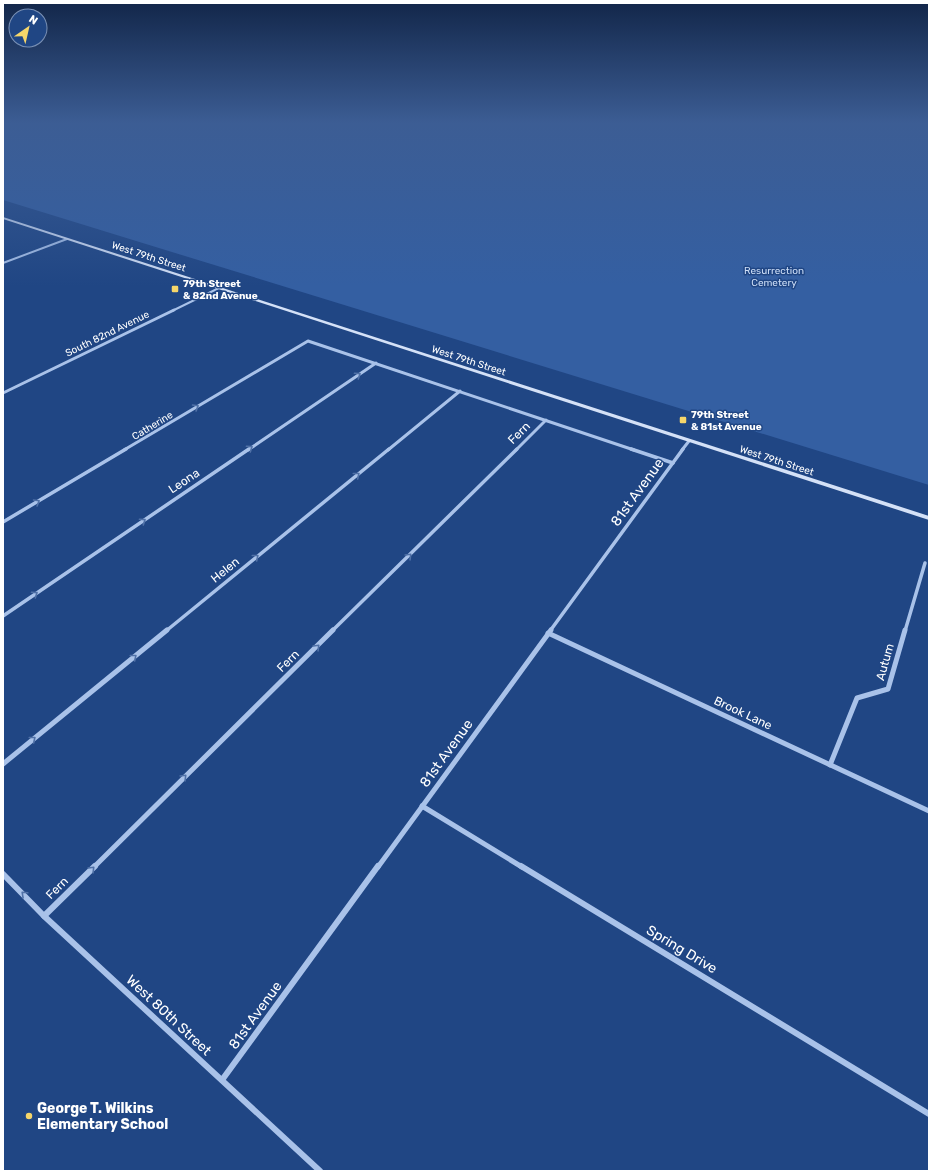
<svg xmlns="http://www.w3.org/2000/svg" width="932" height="1174" viewBox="0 0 932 1174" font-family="Rubik,sans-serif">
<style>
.green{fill:#345fa2}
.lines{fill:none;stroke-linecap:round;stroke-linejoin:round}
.minor-far4{stroke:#a9c2e9;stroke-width:2}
.minor-far3{stroke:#a9c2e9;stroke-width:3}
.minor-far2{stroke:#a9c2e9;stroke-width:3.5}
.minor-far1{stroke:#a9c2e9;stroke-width:5}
.minor{stroke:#a9c2e9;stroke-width:6}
.secondary{fill:#d4e1f7;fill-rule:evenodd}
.oneway{stroke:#5071a7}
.poi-dot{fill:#f6d66a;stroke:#204684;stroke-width:1.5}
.labels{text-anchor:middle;stroke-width:3;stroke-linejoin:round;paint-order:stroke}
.far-street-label{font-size:10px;fill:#fff;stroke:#204684}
.far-park-label{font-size:10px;fill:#cddef7;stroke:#204684}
.far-poi-label{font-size:10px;font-weight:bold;fill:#fff;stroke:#204684;text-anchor:start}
.street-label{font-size:12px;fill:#fff;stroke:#204684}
.near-street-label{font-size:14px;fill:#fff;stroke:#204684}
.near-poi-label{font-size:14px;font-weight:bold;fill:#fff;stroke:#204684;text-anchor:start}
</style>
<rect width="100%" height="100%" fill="#204684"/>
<polygon class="green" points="3,122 929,122 929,485 3,200"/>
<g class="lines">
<g class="minor-far4">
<polyline points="3,263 67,239"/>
<polyline points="172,311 219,288"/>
</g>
<g class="minor-far3">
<polyline points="3,393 174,310"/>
<polyline points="124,450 308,341 634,450"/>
<polyline points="248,450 376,363"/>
<polyline points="388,450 460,391"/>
<polyline points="516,450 546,420"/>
<polyline points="682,450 689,441"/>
</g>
<g class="minor-far2">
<polyline points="631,449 673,463"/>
<polyline points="3,522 126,449"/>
<polyline points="3,616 249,449"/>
<polyline points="166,631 389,449"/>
<polyline points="332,631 517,449"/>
<polyline points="550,631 683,449"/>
<polyline points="905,631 925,563"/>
</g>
<g class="minor-far1">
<polyline points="548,633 929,811"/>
<polyline points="3,764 167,630"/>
<polyline points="830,765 857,698 888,689 905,630"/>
<polyline points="422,806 522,867"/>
<polyline points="94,867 333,630"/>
<polyline points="378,867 551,630"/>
</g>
<g class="minor">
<polyline points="521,866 929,1114"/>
<polyline points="3,874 44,916 320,1171"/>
<polyline points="44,916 95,866"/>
<polyline points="222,1080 378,866"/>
</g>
<polygon class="secondary" points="3,217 929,516 929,520 3,219"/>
</g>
<defs><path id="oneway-chevron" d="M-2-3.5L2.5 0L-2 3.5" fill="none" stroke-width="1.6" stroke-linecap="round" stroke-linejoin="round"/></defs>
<g class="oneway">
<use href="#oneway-chevron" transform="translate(358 375) rotate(-34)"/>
<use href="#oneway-chevron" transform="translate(196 407) rotate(-31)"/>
<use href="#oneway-chevron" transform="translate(250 448) rotate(-34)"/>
<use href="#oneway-chevron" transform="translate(357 475) rotate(-39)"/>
<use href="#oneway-chevron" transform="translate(37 502) rotate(-31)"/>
<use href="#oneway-chevron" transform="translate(143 521) rotate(-34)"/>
<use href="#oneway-chevron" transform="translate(409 556) rotate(-45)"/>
<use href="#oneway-chevron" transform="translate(256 557) rotate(-39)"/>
<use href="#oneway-chevron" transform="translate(35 594) rotate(-34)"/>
<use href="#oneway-chevron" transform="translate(317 647) rotate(-45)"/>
<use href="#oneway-chevron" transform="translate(134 657) rotate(-39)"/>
<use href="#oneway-chevron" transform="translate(33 739) rotate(-39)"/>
<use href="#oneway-chevron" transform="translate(184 777) rotate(-45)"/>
<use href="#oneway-chevron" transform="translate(92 869) rotate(-45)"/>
<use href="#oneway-chevron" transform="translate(24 894) rotate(-137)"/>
</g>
<linearGradient id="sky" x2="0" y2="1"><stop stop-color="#122649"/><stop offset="0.43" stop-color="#3c5d94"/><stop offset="1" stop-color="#3c5d94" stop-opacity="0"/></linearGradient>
<rect width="932" height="286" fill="url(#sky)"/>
<g class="poi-dot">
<rect x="171" y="285" width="8" height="8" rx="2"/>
<rect x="679" y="416" width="8" height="8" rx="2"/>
<circle cx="29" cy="1116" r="4"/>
</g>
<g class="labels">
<g class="far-street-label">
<text transform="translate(149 256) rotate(18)" y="4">West 79th Street</text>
<text transform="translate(107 333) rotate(-26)" y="4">South 82nd Avenue</text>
<text transform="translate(469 360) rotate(18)" y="4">West 79th Street</text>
<text transform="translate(152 425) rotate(-31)" y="4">Catherine</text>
<text transform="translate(777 460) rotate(18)" y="4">West 79th Street</text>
</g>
<g class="far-park-label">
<text x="774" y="274">Resurrection<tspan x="774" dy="12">Cemetery</tspan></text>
</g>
<g class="far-poi-label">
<text x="183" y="287">79th Street<tspan x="183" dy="12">&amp; 82nd Avenue</tspan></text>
<text x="691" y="418">79th Street<tspan x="691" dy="12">&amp; 81st Avenue</tspan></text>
</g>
<g class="street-label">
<text transform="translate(519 433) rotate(-45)" y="4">Fern</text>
<text transform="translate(184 481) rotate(-34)" y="4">Leona</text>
<text transform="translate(225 570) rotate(-39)" y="4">Helen</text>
<text transform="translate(288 661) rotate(-45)" y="4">Fern</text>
<text transform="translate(885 662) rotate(-74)" y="4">Autum</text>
<text transform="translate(743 713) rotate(25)" y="4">Brook Lane</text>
<text transform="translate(57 888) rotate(-45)" y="4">Fern</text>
</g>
<g class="near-street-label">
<text transform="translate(637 492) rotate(-54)" y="5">81st Avenue</text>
<text transform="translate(446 753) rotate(-54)" y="5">81st Avenue</text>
<text transform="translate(682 949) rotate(31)" y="5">Spring Drive</text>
<text transform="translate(169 1015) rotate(43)" y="5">West 80th Street</text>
<text transform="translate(255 1015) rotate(-54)" y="5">81st Avenue</text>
</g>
<g class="near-poi-label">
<text x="37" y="1113">George T. Wilkins<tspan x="37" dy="16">Elementary School</tspan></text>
</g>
</g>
<rect width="932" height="1174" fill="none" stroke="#ffffff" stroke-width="8"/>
<g transform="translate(28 28) rotate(34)"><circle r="19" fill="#204684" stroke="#7990b5"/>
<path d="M0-3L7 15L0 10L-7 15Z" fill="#f6d66a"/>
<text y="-6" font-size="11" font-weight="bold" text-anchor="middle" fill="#ffffff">N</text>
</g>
</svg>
